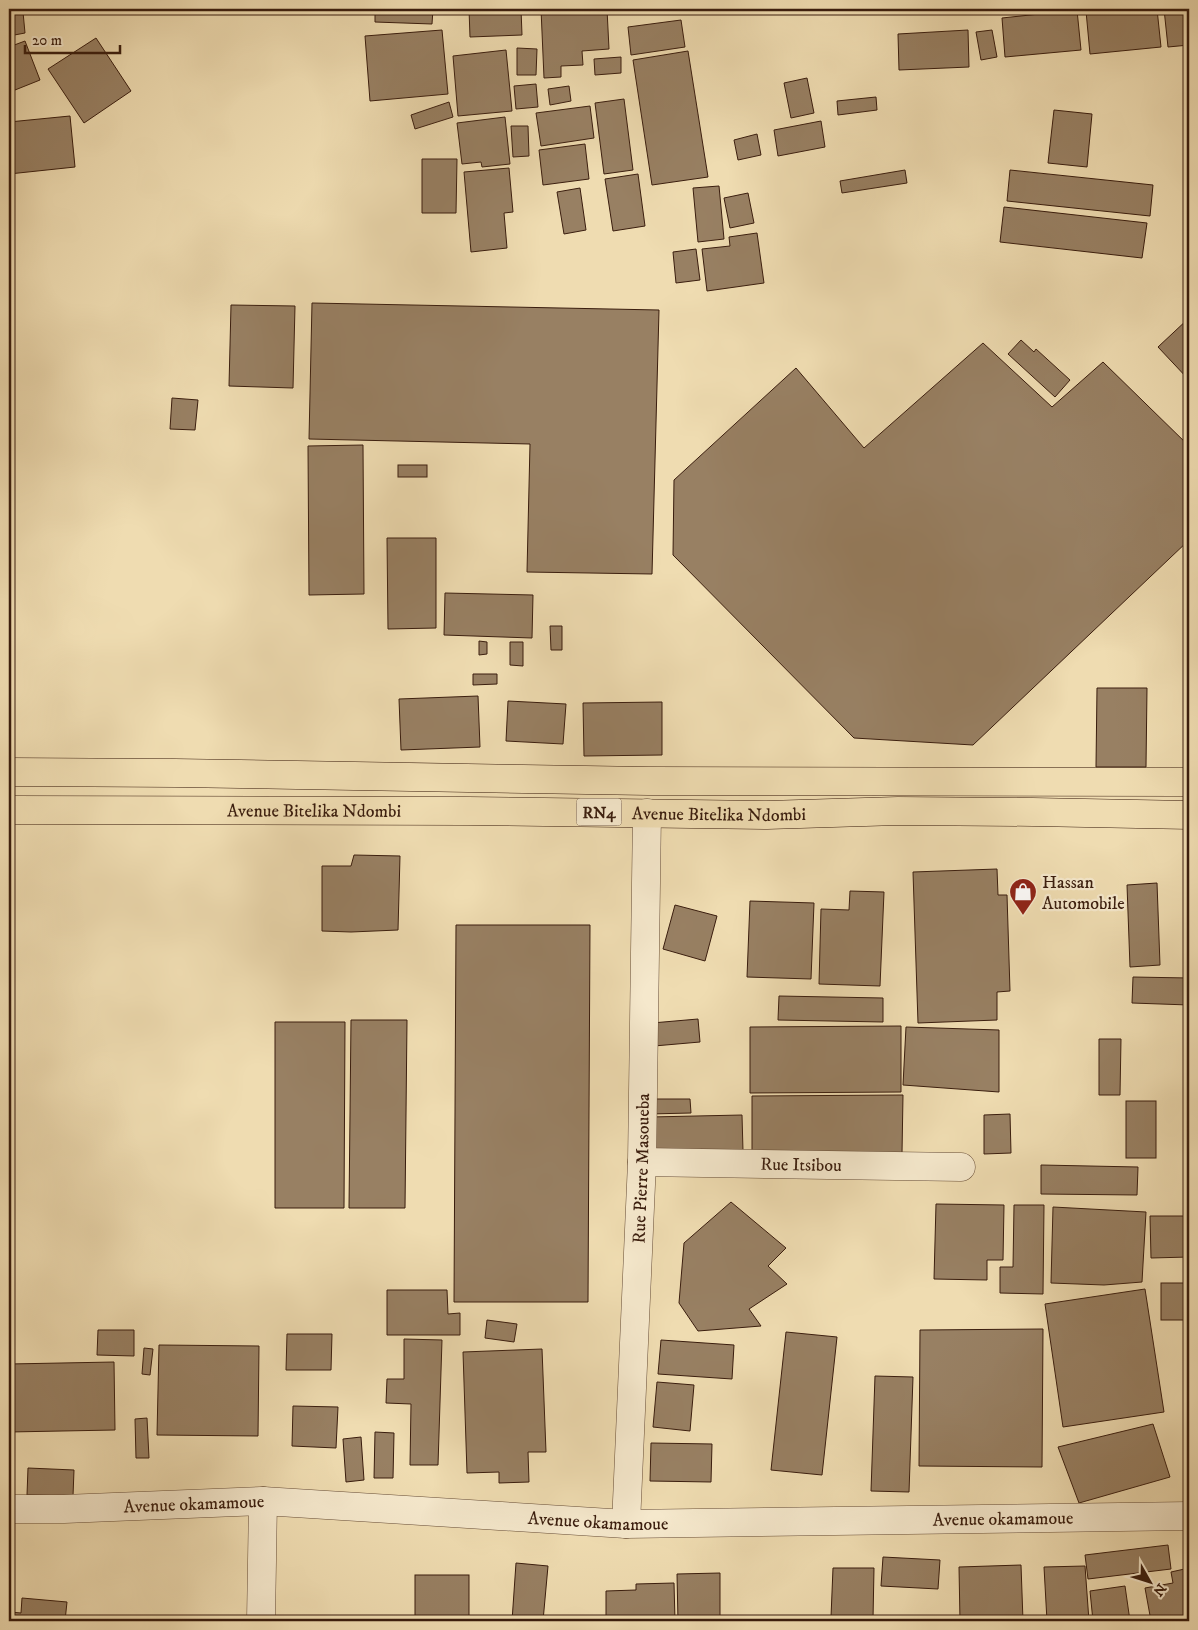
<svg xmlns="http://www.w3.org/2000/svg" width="1198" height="1630" viewBox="0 0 1198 1630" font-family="'IM FELL DW Pica',serif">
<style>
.building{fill:#988063;stroke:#3a1d0e}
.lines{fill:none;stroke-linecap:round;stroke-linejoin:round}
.minor-casing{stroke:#674d37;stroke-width:29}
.trunk-casing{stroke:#3a1d0e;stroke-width:29}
.minor{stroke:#f5e8cc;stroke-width:28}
.trunk{stroke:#efdcb1;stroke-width:28}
.labels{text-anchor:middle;stroke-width:4.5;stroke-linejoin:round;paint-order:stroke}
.shield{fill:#f5e8cc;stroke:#725a47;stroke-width:1}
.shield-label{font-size:16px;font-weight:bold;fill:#3a1d0e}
.street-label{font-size:18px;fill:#3a1d0e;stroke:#f5e8cc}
.poi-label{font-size:18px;fill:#3a1d0e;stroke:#f5e8cc;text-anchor:start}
</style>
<rect width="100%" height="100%" fill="#efdcb1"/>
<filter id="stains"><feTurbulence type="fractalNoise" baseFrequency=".004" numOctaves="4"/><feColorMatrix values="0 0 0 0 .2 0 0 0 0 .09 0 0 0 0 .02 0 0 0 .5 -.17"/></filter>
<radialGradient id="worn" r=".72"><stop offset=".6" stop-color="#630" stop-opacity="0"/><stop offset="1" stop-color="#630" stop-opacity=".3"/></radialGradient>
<g class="building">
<polygon points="375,9 433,9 432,24 375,22"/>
<polygon points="469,9 521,9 522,35 470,37"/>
<polygon points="541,9 607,9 609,49 582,51 583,65 561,66 561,77 544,78"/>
<polygon points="1107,9 1157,9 1161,47 1090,54 1086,11"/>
<polygon points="1164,9 1189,9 1189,45 1168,47"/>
<polygon points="1077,10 1081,50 1005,57 1002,18"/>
<polygon points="23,12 25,33 9,36 9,14"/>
<polygon points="681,20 685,47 631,55 628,27"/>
<polygon points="442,30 448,94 370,101 365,36"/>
<polygon points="968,30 969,67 899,70 898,34"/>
<polygon points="992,30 997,57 981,60 976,32"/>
<polygon points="96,38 131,91 84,123 48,69"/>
<polygon points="25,41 40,80 15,90 9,74 9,47"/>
<polygon points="517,48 537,49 536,75 517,75"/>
<polygon points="506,50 512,111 458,116 453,56"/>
<polygon points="688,51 708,177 652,185 633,60"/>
<polygon points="621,57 621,73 595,75 594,59"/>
<polygon points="807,78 814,113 791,118 784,83"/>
<polygon points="536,84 538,107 516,109 514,86"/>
<polygon points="569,86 571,101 550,105 548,89"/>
<polygon points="876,97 877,110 838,115 837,101"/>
<polygon points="624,99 633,170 604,174 595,103"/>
<polygon points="449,102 453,117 415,129 411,115"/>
<polygon points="590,106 594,138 541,146 536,113"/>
<polygon points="1054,110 1092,114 1087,167 1048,163"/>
<polygon points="70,116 75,167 9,174 9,122"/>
<polygon points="505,117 510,164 482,167 481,162 462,164 457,123"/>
<polygon points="821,121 825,147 778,156 774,130"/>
<polygon points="511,126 528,126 529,156 513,157"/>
<polygon points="757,134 761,155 738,160 734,140"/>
<polygon points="585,144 589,179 543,185 539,150"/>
<polygon points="422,159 457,159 456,213 422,213"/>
<polygon points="509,168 513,212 504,213 507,248 471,252 464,172"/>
<polygon points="905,170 907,183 842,193 840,181"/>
<polygon points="1010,170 1153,185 1150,216 1007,201"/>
<polygon points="638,174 645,226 613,231 605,179"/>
<polygon points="719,186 724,239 698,242 693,188"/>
<polygon points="580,188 586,230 564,234 557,192"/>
<polygon points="748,193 754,223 730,228 724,198"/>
<polygon points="1004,207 1147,223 1142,258 1000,242"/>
<polygon points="757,233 764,283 707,291 702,249 730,246 729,237"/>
<polygon points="696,249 700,280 676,283 673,252"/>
<polygon points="312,303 659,310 652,574 527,572 530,444 309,439"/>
<polygon points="231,305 295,306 293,388 229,386"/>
<polygon points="1189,318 1189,380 1158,347"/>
<polygon points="1021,340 1034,352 1036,349 1070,380 1055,397 1008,354"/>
<polygon points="983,343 1052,407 1103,362 1189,446 1189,540 973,745 854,738 673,555 674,480 796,368 864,448"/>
<polygon points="172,398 198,400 195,430 170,429"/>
<polygon points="363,445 364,594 309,595 308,446"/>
<rect x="398" y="465" width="29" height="12"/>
<polygon points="387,538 436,538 436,628 388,629"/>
<polygon points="445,593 533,595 532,638 444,635"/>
<polygon points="550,626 562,626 562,650 551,650"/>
<polygon points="479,641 487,642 487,654 479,655"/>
<polygon points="510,642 523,642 523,666 510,665"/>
<polygon points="473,674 497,674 497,684 473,685"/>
<polygon points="1097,688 1147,688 1146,767 1096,767"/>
<polygon points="478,696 480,747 401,750 399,699"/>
<polygon points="508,701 566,704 563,744 506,741"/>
<polygon points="662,702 662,755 584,756 583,703"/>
<polygon points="354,855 400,856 398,930 351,932 322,931 322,866 351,866"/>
<polygon points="997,869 998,895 1007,895 1010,991 997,992 997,1020 918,1023 913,872"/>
<polygon points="1157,883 1160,965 1130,967 1127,885"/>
<polygon points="850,891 884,892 880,986 819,984 821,909 849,910"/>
<polygon points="750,901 814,903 811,979 747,977"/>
<polygon points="675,905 717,916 705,961 663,949"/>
<polygon points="456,925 590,925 588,1302 454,1302"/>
<polygon points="1133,977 1189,978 1189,1005 1132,1003"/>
<polygon points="779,996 883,998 883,1022 778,1020"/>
<polygon points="698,1019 700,1042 654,1046 652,1023"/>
<polygon points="351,1020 407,1020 405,1208 349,1208"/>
<polygon points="275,1022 345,1022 344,1208 275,1208"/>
<polygon points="901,1026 901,1092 750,1093 750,1027"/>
<polygon points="906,1027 999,1030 999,1092 903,1085"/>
<polygon points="1099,1039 1121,1039 1120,1095 1099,1095"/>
<polygon points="903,1095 902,1153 752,1162 752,1096"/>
<polygon points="649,1099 690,1099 691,1113 649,1114"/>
<rect x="1126" y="1101" width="30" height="57"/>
<polygon points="1010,1114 1011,1153 984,1154 984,1115"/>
<polygon points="742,1115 743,1151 650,1153 650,1117"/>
<polygon points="1041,1165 1138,1167 1137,1195 1041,1194"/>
<polygon points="731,1202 786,1248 768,1266 787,1284 749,1309 761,1326 698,1331 679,1303 684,1243"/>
<polygon points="936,1204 1004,1205 1003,1260 987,1260 987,1280 934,1279"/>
<polygon points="1014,1205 1044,1205 1043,1294 1000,1293 1000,1267 1013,1267"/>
<polygon points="1053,1207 1146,1212 1142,1282 1104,1285 1051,1283"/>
<polygon points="1150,1216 1188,1216 1189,1257 1151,1258"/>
<rect x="1161" y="1283" width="28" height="37"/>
<polygon points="1145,1289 1164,1412 1063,1427 1045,1304"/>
<polygon points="387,1290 447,1290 448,1314 460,1313 460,1335 387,1335"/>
<polygon points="487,1320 517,1324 514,1342 485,1338"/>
<polygon points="1043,1329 1042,1467 919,1466 920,1330"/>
<polygon points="98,1330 134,1330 134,1356 97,1355"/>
<polygon points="786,1332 837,1337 822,1475 771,1470"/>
<polygon points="287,1334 332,1334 331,1370 286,1370"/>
<polygon points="404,1339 442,1340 438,1465 410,1465 411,1404 386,1403 387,1379 404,1379"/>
<polygon points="661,1340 734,1345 732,1379 658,1374"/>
<polygon points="159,1345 259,1346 258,1436 157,1435"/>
<polygon points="144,1348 153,1349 150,1375 142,1374"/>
<polygon points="542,1349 546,1452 528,1452 529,1482 499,1483 499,1472 467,1473 463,1352"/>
<polygon points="114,1362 115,1430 9,1432 9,1364"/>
<polygon points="875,1376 913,1377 909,1492 871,1491"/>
<polygon points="657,1382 694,1385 690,1431 653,1427"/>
<polygon points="293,1406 338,1407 336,1448 292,1446"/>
<polygon points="147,1418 149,1458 136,1458 135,1419"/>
<polygon points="1153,1424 1170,1477 1079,1503 1058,1447"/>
<polygon points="375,1432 394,1433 393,1478 374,1478"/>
<polygon points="361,1437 364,1480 346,1482 343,1439"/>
<polygon points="651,1443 712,1444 711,1482 650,1481"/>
<polygon points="28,1468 74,1470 73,1496 27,1495"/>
<polygon points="1168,1545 1171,1569 1088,1579 1085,1555"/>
<polygon points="883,1557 940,1560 938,1589 881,1586"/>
<polygon points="516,1563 548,1566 543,1621 512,1621"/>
<polygon points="1021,1565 1023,1621 960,1621 959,1567"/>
<polygon points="1085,1566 1089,1621 1047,1621 1044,1567"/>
<polygon points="833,1568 874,1568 873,1619 831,1617"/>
<polygon points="1189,1568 1189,1621 1151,1621 1145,1588 1173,1583 1171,1572"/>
<polygon points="720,1573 720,1621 678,1621 677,1574"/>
<rect x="415" y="1575" width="54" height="46"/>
<polygon points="674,1583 675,1621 606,1621 606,1591 636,1590 636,1584"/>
<polygon points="1125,1586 1130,1621 1093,1621 1090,1591"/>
<polygon points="22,1598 67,1602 65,1621 9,1621 9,1612 21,1613"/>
</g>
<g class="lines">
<defs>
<g id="minor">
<path id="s1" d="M642 1162 961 1167"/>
<path id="s2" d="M9 1509H64L263 1501 626 1524 1189 1516"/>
<path id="s3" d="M626 1524 642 1162 647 813"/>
<polyline points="261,1621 263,1501"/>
</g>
<g id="trunk">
<polyline points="9,772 175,773 648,781 1189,782"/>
<path id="s4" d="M9 810 468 811 767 815 898 811 1033 812 1189 815"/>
</g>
</defs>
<use href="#minor" class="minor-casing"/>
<use href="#trunk" class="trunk-casing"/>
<use href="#minor" class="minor"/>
<use href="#trunk" class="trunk"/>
</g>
<defs>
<symbol id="shop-pin" viewBox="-11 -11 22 30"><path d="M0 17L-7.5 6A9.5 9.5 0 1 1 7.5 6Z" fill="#8f2418" stroke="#f5e8cc"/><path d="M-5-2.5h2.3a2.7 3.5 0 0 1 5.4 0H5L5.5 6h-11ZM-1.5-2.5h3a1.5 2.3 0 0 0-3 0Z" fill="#fff"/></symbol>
</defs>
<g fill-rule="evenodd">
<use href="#shop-pin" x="1007" y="876" width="32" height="43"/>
</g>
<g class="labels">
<rect class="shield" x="576.5" y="798.5" width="45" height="27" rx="4"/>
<g class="shield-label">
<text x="599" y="818">RN4</text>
</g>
<g class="street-label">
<text dy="6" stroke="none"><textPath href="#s4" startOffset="305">Avenue Bitelika Ndombi</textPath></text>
<text dy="6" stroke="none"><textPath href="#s4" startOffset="710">Avenue Bitelika Ndombi</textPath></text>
<text dy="6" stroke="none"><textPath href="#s1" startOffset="159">Rue Itsibou</textPath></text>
<text dy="6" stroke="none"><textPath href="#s3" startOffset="356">Rue Pierre Masoueba</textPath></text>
<text dy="6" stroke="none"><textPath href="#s2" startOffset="185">Avenue okamamoue</textPath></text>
<text dy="6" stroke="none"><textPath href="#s2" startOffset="995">Avenue okamamoue</textPath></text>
<text dy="6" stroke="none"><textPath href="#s2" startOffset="590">Avenue okamamoue</textPath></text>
</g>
<g class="poi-label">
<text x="1042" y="888">Hassan<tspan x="1042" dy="21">Automobile</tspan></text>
</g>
</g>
<rect width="1198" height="1630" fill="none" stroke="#efdcb1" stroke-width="30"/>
<rect x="10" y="10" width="1178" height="1610" fill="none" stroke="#3a1d0e" stroke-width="2.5"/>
<rect x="15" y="15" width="1168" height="1600" fill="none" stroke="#3a1d0e"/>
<g transform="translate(1150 1582) rotate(129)" stroke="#f5e8cc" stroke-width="4" paint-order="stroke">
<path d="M0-4L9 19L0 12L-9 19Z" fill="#3a1d0e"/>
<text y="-8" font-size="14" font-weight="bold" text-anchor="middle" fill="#3a1d0e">N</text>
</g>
<path d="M25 45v8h95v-8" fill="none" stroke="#3a1d0e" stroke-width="2.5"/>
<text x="32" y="45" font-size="15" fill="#3a1d0e" stroke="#f5e8cc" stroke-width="4" paint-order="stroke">20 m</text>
<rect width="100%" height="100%" filter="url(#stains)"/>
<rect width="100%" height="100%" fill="url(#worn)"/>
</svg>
